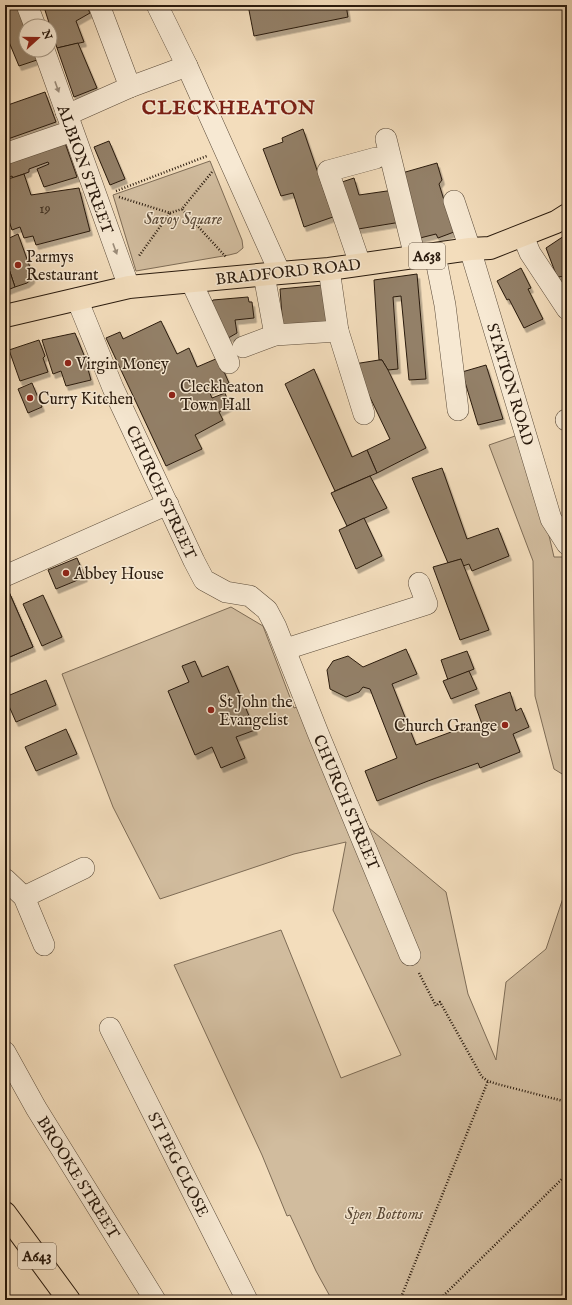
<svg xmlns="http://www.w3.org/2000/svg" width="572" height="1305" viewBox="0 0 572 1305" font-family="'IM FELL English',serif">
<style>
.green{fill:#d1bc9e;stroke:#7e6c56}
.building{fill:#938068;stroke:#2a1b0e;filter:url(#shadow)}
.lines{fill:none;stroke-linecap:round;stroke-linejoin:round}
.minor-casing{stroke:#5c4c3a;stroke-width:22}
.major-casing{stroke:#2a1b0e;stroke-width:24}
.path{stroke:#2a1b0e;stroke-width:2.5;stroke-dasharray:1 2;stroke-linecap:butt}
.minor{stroke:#f7e9d3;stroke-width:21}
.major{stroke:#f3ddbc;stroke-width:22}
.oneway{fill:#9b8c7a}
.poi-dot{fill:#8f2418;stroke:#f7e9d3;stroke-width:1.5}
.labels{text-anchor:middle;stroke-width:3;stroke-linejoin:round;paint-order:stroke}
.number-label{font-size:14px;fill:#443424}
.shield{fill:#f7e9d3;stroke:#685949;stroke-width:1}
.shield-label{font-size:15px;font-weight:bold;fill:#2a1b0e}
.street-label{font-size:16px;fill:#2a1b0e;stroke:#f7e9d3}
.park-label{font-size:16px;font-style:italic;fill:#5c4b39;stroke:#f7e9d3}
.poi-label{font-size:16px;fill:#2a1b0e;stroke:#f7e9d3;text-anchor:start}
.district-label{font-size:20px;font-weight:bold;letter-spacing:1px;fill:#7a1f14;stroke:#f7e9d3}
</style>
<defs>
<filter id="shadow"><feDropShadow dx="2.5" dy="4.5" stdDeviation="0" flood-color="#0004"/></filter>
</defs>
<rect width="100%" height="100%" fill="#f3ddbc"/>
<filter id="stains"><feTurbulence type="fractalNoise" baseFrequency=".005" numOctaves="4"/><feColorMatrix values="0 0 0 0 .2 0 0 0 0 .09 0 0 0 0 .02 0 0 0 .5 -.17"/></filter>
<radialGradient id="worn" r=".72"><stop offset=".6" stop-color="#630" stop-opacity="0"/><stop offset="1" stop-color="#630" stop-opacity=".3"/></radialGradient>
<g class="green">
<polygon points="210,161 242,240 243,248 237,253 229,255 136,271 113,195"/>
<polygon points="518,435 547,527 554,557 567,557 567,777 554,769 535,696 533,561 489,445"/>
<polygon points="231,607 263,626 294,708 311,702 369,828 446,892 468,994 496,1060 506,982 546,949 567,886 567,1300 332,1300 316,1271 290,1215 287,1216 262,1155 174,965 281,930 341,1078 401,1055 333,910 346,842 294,854 160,899 113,807 62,674"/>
</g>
<g class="building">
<polygon points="49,5 86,5 90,13 76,21 84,42 57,48 44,7"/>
<polygon points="248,5 346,5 348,17 254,36"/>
<polygon points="18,7 26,29 26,50 34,50 37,60 19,66 9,42 5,43 5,9"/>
<polygon points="78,43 97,88 74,97 57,48"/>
<polygon points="45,92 56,122 5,140 5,106"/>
<polygon points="303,129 333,217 304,227 293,193 281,196 263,149 283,142 282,138"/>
<polygon points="64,140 77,177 44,187 37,169 49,164 48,162 29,169 29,172 13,178 12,176 5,179 5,162"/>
<polygon points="109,141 125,179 110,185 94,147"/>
<polygon points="437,163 442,180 439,184 454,232 438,238 436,234 420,238 402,173"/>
<polygon points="24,174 31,195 79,188 90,231 36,245 33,236 24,238 20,227 12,230 9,221 5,223 5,180"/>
<polygon points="354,178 359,195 394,190 401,222 352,230 339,183"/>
<polygon points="18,234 32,273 32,279 27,283 15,287 5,257 5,240"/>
<polygon points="567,234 567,276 557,277 546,248"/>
<polygon points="5,257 15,287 5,291"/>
<polygon points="521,268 531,288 528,289 543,319 524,328 509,299 507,300 497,281"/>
<polygon points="417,274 426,379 409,380 401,296 393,297 398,369 388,370 382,360 379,360 374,280"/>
<polygon points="323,285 329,324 283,329 280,289"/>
<polygon points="248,297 249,302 252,302 254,318 235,320 237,333 223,341 208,306 213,300"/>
<polygon points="161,321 177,354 189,348 197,367 218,358 229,383 209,391 212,398 225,393 230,406 219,412 223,420 195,435 202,449 166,466 106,338 120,332 123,339"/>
<polygon points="75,333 84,355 91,380 66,386 61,371 53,374 42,340"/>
<polygon points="39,340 45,356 43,358 48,372 20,381 9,350"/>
<polygon points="379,360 382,360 388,370 426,448 377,473 367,450 390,439 354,364"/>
<polygon points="486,365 503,419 478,425 462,372"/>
<polygon points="314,369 352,457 367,450 377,473 335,491 285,384"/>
<polygon points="32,383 42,407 28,413 18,389"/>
<polygon points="442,468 467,539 498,528 509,556 472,571 469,564 463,566 461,559 448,563 412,478"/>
<polygon points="370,476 387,508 347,526 331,493"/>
<polygon points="364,518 382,556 356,569 339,530"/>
<polygon points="77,558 85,577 56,589 48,570"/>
<polygon points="461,559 489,630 460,640 433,567"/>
<polygon points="9,592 33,647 5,659 5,594"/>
<polygon points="9,592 33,647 5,659 5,594"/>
<polygon points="43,595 62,637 42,646 23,604"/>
<polygon points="406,649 417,674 392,684 416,745 478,722 480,726 482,724 475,705 510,692 516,711 521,708 529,727 513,734 520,752 480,768 478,763 428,781 377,801 365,771 397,758 370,689 363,687 359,692 346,697 330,689 327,670 333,661 348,656 363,667"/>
<polygon points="467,651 474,669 448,680 441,660"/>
<polygon points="195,661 202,677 228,666 255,730 236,737 245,758 221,768 212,747 195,755 168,691 189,682 182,666"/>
<polygon points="469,671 477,689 451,699 443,681"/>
<polygon points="46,680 56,705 16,722 5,697"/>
<polygon points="66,729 77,754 36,771 25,747"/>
</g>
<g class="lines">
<defs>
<g id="minor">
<polyline points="27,5 35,26"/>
<polyline points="99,5 130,87"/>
<polyline points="157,5 187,66 280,273"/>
<polyline points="44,50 129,287"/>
<polyline points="66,112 76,111 130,87 187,66"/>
<polyline points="386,139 415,257"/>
<polyline points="5,154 72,131"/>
<polyline points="454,201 470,249 551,519 567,544"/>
<polyline points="523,236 530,253 567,309"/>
<polyline points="435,255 445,305 458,410"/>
<polyline points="360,264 328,171 376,158"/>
<polyline points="264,275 275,335"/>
<polyline points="191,281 229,363"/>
<polyline points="77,299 113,388 194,561 204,580 226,592 250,596 267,610 276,627 318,733 410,955"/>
<polyline points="338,331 364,414"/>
<polyline points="243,347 275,335 338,331 329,269"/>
<polyline points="566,420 567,420"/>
<polyline points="5,576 168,504"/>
<polyline points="286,649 427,604 419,583"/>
<polyline points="5,879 24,897 44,945"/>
<polyline points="24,897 84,868"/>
<polyline points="110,1028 247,1300"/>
<polyline points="5,1052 36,1108 155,1300"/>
</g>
<g id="major">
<polyline points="5,316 129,287 280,273 329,269 470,249 490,248 556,222 567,215"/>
<polyline points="5,1213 69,1300"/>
</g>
</defs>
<use href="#minor" class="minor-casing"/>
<use href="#major" class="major-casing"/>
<g class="path">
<polyline points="212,172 182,209 226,257"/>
<polyline points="116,191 207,156"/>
<polyline points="119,197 170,213 139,256"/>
<polyline points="170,213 182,209"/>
<polyline points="564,563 567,572"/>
<polyline points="419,973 436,1006 440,1002 482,1077 488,1081 497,1084 567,1102"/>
<polyline points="400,1300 488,1081"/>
<polyline points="439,1300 567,1174"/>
</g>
<use href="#minor" class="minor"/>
<use href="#major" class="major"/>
</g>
<defs><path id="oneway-solid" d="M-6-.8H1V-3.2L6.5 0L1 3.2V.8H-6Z"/></defs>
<g class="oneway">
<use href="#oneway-solid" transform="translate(57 87) rotate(70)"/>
<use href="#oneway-solid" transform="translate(115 249) rotate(70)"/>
</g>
<g class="poi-dot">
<circle cx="18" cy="265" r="4"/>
<circle cx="68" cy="363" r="4"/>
<circle cx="172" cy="395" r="4"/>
<circle cx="30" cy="398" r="4"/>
<circle cx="66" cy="573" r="4"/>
<circle cx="211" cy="710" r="4"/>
<circle cx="505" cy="725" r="4"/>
</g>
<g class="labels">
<g class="number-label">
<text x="45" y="213">19</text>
</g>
<g class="shield">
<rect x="409" y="243" width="36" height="26" rx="3"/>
<rect x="18" y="1243" width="38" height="26" rx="3"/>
</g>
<g class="shield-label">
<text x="427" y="261">A638</text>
<text x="37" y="1261">A643</text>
</g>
<g class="street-label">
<text transform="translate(86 169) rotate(70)" y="6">ALBION STREET</text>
<text transform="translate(288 271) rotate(-6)" y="6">BRADFORD ROAD</text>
<text transform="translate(511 384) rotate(73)" y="6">STATION ROAD</text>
<text transform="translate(162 492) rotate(65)" y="6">CHURCH STREET</text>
<text transform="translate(347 802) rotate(67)" y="6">CHURCH STREET</text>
<text transform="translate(179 1164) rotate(63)" y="6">ST PEG CLOSE</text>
<text transform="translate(79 1177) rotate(58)" y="6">BROOKE STREET</text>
</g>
<g class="park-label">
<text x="183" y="224">Savoy Square</text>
<text x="384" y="1219">Spen Bottoms</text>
</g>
<g class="poi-label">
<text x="26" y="262">Parmys<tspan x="26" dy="18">Restaurant</tspan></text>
<text x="76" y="369">Virgin Money</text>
<text x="180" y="392">Cleckheaton<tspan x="180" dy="18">Town Hall</tspan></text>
<text x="38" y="404">Curry Kitchen</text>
<text x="74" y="579">Abbey House</text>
<text x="219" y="707">St John the<tspan x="219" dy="18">Evangelist</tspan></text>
<text x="497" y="731" text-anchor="end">Church Grange</text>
</g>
<g class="district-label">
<text x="229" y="114">CLECKHEATON</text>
</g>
</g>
<rect width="572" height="1305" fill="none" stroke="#f3ddbc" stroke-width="20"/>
<rect x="6" y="6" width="560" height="1293" fill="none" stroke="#2a1b0e" stroke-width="2"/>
<rect x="10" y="10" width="552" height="1285" fill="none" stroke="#2a1b0e"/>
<g transform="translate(38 38) rotate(69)"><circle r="19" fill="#f7e9d3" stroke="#a59784"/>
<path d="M0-3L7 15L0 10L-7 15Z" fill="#8f2418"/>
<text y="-6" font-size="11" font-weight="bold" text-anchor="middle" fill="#2a1b0e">N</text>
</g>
<rect width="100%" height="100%" filter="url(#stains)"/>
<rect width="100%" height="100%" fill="url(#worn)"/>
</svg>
